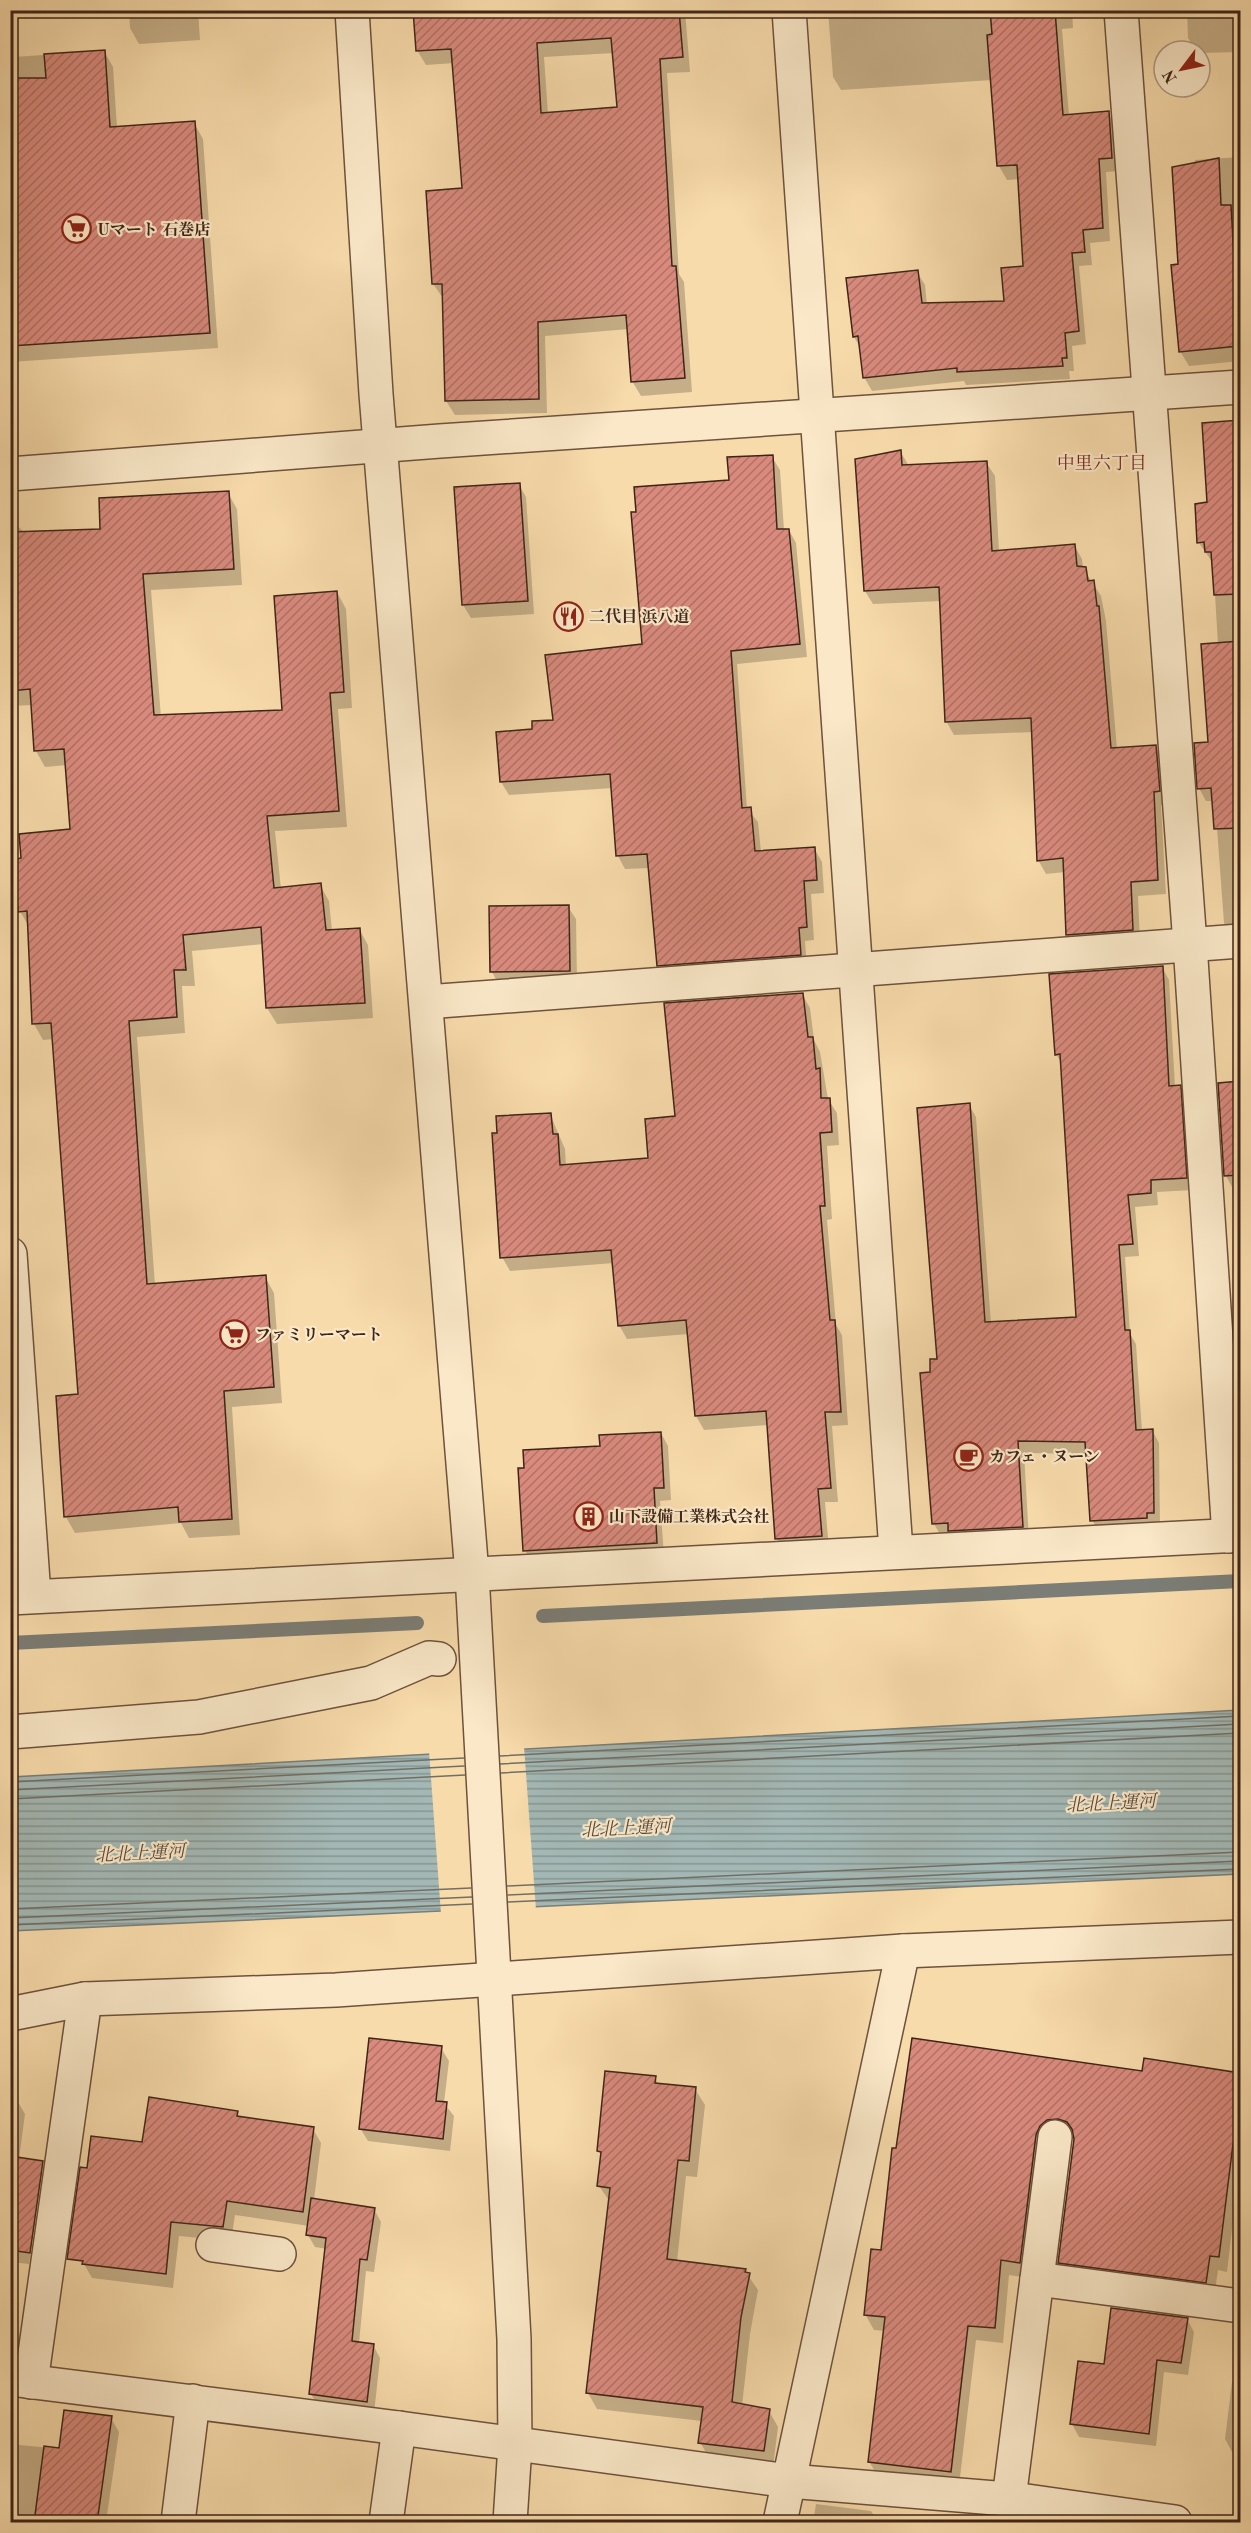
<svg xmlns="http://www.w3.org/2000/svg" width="1251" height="2533" viewBox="0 0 1251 2533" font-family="'Old Standard TT','Noto Serif JP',serif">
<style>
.water{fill:url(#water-rules);stroke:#7b7d76;stroke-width:1.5}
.pier{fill:#f8dbab}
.shadow{fill:#0003;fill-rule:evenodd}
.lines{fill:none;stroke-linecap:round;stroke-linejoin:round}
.shore{stroke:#716e66;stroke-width:1.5}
.stream{stroke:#7b7d76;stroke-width:14}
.building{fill:url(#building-hatch);stroke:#3f2518;stroke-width:1.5;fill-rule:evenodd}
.minor-casing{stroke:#6d523d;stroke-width:36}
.minor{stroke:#fae8c8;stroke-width:33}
.labels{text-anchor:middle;stroke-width:4.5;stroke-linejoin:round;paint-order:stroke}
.poi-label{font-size:16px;font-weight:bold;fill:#3f2518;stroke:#fae8c8;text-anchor:start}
.neighbourhood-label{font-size:18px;fill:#7a1f14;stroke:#fae8c8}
.water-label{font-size:18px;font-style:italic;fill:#584a3f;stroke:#fae8c8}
</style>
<defs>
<pattern id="water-rules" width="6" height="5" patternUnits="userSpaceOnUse" patternTransform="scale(1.5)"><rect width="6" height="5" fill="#a3b8b5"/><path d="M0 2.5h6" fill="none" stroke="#869592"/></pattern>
<pattern id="building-hatch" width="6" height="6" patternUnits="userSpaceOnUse" patternTransform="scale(1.5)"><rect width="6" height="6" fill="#d98a7d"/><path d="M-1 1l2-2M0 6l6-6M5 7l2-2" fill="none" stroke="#b17165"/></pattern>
</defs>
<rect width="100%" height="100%" fill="#f8dbab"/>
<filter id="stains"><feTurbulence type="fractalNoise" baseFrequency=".00333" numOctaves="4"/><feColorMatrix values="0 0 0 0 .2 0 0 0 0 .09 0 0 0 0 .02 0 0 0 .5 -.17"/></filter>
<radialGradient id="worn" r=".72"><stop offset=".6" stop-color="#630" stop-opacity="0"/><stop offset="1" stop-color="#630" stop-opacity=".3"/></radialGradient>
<polygon class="water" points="1240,1710 1240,1874 11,1931 11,1777"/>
<polygon class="pier" points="524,1746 536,1910 441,1914 429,1751"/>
<g class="shadow">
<polygon points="129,10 198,10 200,40 139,44 130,28"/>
<path d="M415 10H685L690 72 667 73 679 274 684 282 692 392 641 396 632 381 629 329 545 336 547 413 455 415 446 401 443 298 433 284 464 190 454 63 426 65 417 50ZM614 53 619 108 548 114 544 57Z"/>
<polygon points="828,10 1072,10 1073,28 1062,29 1069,116 1108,113 1116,126 1119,171 1106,172 1110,241 1090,243 1092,265 1079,266 1086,344 1072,346 1074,371 1069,371 1070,379 966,385 964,381 872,391 864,377 861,349 854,337 917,272 925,285 927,305 1006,303 1025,268 1020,179 1007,180 999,166 992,80 841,90 833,77"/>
<polygon points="1187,10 1240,10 1240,52 1200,53 1196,51 1188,38"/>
<polygon points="10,24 13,57 104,51 113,67 117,128 194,123 203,139 218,348 10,362"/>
<polygon points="1240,157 1240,361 1189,366 1180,351 1179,266 1195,160"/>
<polygon points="1240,422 1240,935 1232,936 1224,923 1215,801 1206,801 1199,788 1209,743 1218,644 1213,563 1199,543 1209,504 1203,424"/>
<polygon points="900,451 909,466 986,462 995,476 999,552 1074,545 1082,559 1083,568 1101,596 1106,621 1117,749 1156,747 1164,761 1167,805 1161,805 1166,894 1138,896 1140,944 1075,949 1067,935 1065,872 1046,874 1038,860 1033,732 954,735 946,721 941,601 873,604 865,591"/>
<polygon points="772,457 780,470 784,530 789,530 796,543 807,657 737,664 747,809 758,822 761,852 814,848 822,862 824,893 811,894 814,940 805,941 807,968 667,979 659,965 650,868 625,869 618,856 613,788 509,795 501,782 533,731 554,721 644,646 730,482"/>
<polygon points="519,485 526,497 534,614 471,618 463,605"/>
<polygon points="228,493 237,509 242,585 151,590 161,717 283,711 337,592 346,609 352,708 338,709 347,827 275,831 281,889 320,885 329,901 332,931 359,929 368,945 373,1018 277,1024 267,1008 263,944 192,951 195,986 182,986 185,1033 137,1037 155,1285 265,1277 274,1293 282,1403 232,1407 240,1535 189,1538 181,1523 75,1533 66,1517 79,1396 54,1039 43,1040 34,1024 29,927 20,911 23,859 72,830 67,765 45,767 36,751 32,705 10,706 10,519 25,533 102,530"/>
<polygon points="568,907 576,919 577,983 499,985 492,972"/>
<polygon points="1162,967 1169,980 1175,1087 1180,1087 1187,1099 1193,1190 1157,1192 1158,1205 1135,1207 1139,1256 1125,1257 1130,1334 1136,1344 1142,1431 1152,1430 1159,1443 1160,1525 1099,1533 1092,1520 1088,1454 1024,1453 1029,1539 941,1536 934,1524 926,1447 932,1373 938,1360 969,1105 976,1117 991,1324 1077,1318 1062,1064 1056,1054"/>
<polygon points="802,994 810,1008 814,1040 820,1052 828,1099 837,1113 839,1145 827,1146 832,1219 827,1220 836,1325 842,1335 848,1425 832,1426 838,1502 825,1502 829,1549 785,1552 777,1539 768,1425 704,1430 696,1416 689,1334 627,1339 619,1325 614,1263 510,1271 502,1257 550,1114 565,1149 566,1166 649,1159 676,1118"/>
<polygon points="1240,1044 1240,1333 1232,1187 1226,1176 1237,1083 1234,1045"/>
<polygon points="661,1433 668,1446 671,1500 660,1501 664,1555 532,1563 525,1550 601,1448"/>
<polygon points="441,2048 449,2061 444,2103 454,2116 450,2151 368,2141 360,2128"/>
<polygon points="1145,2060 1240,2075 1240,2160 1227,2272 1218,2270 1214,2297 1068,2278 1059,2263 1075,2136 1066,2133 1028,2278 1009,2275 1003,2343 976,2340 959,2486 878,2477 869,2461 885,2331 874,2330 865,2314 882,2252 893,2149 1143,2073"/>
<polygon points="655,2078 659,2085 695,2089 705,2105 697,2177 686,2176 677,2262 745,2271 758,2290 750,2334 742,2406 769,2411 778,2427 773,2467 709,2458 700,2442 702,2421 597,2409 588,2393 610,2202 599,2186 602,2157 599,2151"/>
<polygon points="10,2100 18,2102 25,2114 19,2159 35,2161 42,2174 29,2264 10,2262"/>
<polygon points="237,2113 240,2118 313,2129 321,2143 314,2200 374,2209 381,2222 374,2272 366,2271 359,2343 373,2345 380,2358 374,2414 318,2406 311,2394 327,2249 315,2247 308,2235 309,2226 235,2215 231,2241 179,2236 173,2288 92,2278 84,2264 143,2144"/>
<polygon points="1187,2319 1194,2332 1188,2375 1164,2372 1156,2446 1079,2437 1072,2424 1105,2366"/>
<polygon points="1232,2382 1240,2383 1240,2453 1232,2452 1225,2439"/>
<polygon points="111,2418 119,2432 106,2522 10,2522 10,2444 61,2449"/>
<polygon points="816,2504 871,2511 878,2522 813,2522"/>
</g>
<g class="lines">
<g class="shore">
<polyline points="500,1756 1240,1716"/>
<polyline points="500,1764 1240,1724"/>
<polyline points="501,1773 1240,1733"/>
<polyline points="10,1782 464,1758"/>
<polyline points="10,1790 464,1766"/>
<polyline points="10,1799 465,1775"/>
<polyline points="507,1886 1240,1852"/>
<polyline points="508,1895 1240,1861"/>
<polyline points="508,1902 1240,1869"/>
<polyline points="10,1909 471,1888"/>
<polyline points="10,1918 472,1897"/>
<polyline points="10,1925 472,1904"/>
</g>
<g class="stream">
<polyline points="543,1616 1240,1581"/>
<polyline points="10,1643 417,1623"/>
</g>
</g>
<g class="building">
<path d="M413 10H679L683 57 660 59 672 266H676L685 378 631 382 626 315 538 322 539 399 445 401 442 284H432L426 191 462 188 451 49 416 51ZM611 38 617 107 541 113 537 43Z"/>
<polygon points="990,10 1055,10 1063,115 1109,111 1112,158 1099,159 1103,228 1083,230 1085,252 1072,253 1079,331 1065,333 1067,358 1062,358 1063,366 957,372 957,368 863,378 858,336 853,337 846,278 918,270 922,303 1004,301 1001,268 1023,266 1017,165 997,166 987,35 992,34"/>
<polygon points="105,50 110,127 195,121 210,333 10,346 10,78 46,78 44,54"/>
<polygon points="1219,158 1221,205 1231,205 1239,346 1179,352 1171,265 1178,264 1172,167"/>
<polygon points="1240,420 1240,594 1214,595 1211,552 1205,552 1204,542 1197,543 1195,504 1207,502 1202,423"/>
<polygon points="901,450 902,465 987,461 992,551 1075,544 1077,566 1086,567 1088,581 1094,580 1097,606 1099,606 1111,748 1156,745 1160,791 1154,792 1158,880 1131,882 1133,930 1066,935 1063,858 1037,861 1031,718 945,722 939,587 864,591 855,459"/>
<polygon points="773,455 777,529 789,529 800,644 731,651 742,808 751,807 755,851 815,847 817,880 804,881 807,927 799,928 801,955 657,966 647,854 616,856 610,774 500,782 496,732 532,729 532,721 553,720 545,655 642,644 631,512 636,512 634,487 729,480 727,457"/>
<polygon points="520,483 528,601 462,605 454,487"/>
<polygon points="229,491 234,569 143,574 154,715 282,710 274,596 337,591 344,692 330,693 339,811 267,816 274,888 321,883 326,930 360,928 365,1003 266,1008 261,927 183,935 186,970 174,970 177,1017 129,1021 147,1284 266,1275 274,1387 224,1391 232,1519 179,1522 178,1507 64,1517 56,1396 78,1394 51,1023 32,1024 27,911 18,912 13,860 21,858 19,834 70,829 64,749 34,751 30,689 10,691 10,532 100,529 99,498"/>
<polygon points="1240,641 1240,828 1214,829 1211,788 1197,789 1194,743 1208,742 1201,644"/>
<polygon points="569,905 570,971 490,972 489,906"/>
<polygon points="1163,966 1169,1086 1181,1085 1187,1178 1151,1180 1151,1193 1128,1195 1133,1244 1119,1245 1125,1330 1130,1330 1136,1430 1153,1429 1154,1513 1147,1513 1147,1518 1090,1521 1085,1442 1018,1441 1023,1527 948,1531 948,1523 932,1524 920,1373 930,1372 930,1359 937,1359 917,1108 970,1103 985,1322 1076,1317 1060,1054 1055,1055 1049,974"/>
<polygon points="803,993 808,1037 813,1037 816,1069 820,1068 821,1098 830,1098 832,1132 820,1133 825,1206 820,1206 830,1320 835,1320 841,1412 825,1412 831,1488 818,1489 822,1536 775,1539 766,1411 695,1416 686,1320 618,1326 611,1250 500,1258 492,1133 497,1133 496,1116 551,1113 553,1134 558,1134 560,1165 648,1158 645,1119 675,1116 664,1003"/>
<polygon points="1240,1081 1240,1175 1224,1176 1218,1083"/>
<polygon points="661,1432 664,1488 654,1488 657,1543 523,1551 518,1468 524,1468 523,1450 600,1446 599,1435"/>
<polygon points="369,2038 442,2046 436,2101 447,2102 443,2139 359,2129"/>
<polygon points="912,2038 1142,2071 1144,2058 1240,2073 1240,2145 1233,2144 1219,2257 1210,2256 1206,2283 1058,2263 1074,2139 1072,2129 1067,2122 1058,2119 1047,2120 1040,2126 1036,2135 1020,2263 1001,2260 995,2328 968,2326 951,2472 868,2462 885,2317 864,2315 871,2249 881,2250 892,2148 896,2148"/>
<polygon points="605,2071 656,2076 655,2083 696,2087 689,2161 678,2160 667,2259 746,2269 745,2272 750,2273 741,2317 732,2402 770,2409 764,2451 698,2443 703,2407 586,2393 610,2188 597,2186 601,2152 597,2151"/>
<polygon points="149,2097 238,2111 237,2116 314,2127 303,2212 227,2201 223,2227 171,2222 166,2274 82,2264 83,2261 67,2259 80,2167 87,2168 91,2136 142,2142"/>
<polygon points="10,2156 43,2161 30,2253 10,2250"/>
<polygon points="311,2198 375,2208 367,2260 360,2259 352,2341 374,2344 367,2402 309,2394 326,2238 306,2235"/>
<polygon points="1111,2308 1188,2318 1181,2363 1157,2360 1149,2434 1070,2424 1078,2361 1104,2364"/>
<polygon points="64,2410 112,2416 97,2523 34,2523 44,2446 59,2448"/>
</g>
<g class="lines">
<defs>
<g id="minor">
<polyline points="352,10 376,394 472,1574 514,2339 515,2445 510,2522"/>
<polyline points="789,10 896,1551"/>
<polyline points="1121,10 1190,944 1229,1536"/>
<polyline points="10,474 440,441 1240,387"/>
<polyline points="426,1002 1240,941"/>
<polyline points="10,1254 34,1596"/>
<polyline points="10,1598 1240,1535"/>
<polyline points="10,1732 199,1717 371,1683 429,1658 439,1659"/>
<polyline points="10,2014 85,1999 336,1990 903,1951 1240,1937"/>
<polyline points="213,2245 279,2254"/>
<polyline points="1037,2279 1240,2306"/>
<polyline points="10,2379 399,2428 789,2481 1020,2500 1175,2522"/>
<polyline points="31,2382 85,1999"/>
<polyline points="1009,2499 1055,2137"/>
<polyline points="178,2522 193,2401"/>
<polyline points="386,2522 399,2428"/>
<polyline points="780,2522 903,1951"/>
</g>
</defs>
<use href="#minor" class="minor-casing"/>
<use href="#minor" class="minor"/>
</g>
<defs>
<symbol id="supermarket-ring" viewBox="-11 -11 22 22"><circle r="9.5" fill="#fae8c8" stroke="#8f2418" stroke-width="1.5"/><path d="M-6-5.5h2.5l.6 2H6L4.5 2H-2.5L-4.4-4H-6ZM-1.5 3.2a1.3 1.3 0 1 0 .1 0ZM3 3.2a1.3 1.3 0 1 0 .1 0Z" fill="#8f2418"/></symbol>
<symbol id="restaurant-ring" viewBox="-11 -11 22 22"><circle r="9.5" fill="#fae8c8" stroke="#8f2418" stroke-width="1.5"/><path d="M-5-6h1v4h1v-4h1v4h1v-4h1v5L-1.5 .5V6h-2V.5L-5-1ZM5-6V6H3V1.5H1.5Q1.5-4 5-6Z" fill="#8f2418"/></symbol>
<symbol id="cafe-ring" viewBox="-11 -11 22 22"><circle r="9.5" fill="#fae8c8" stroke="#8f2418" stroke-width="1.5"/><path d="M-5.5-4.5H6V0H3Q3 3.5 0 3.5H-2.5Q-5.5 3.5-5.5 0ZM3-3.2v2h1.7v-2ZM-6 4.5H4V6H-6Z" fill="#8f2418"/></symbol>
<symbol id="building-ring" viewBox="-11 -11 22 22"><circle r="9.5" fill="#fae8c8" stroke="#8f2418" stroke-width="1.5"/><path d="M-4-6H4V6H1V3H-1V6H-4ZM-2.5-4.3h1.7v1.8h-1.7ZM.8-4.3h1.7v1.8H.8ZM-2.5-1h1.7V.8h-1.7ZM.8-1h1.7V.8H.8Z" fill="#8f2418"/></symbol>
</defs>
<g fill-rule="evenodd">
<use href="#supermarket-ring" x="60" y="212" width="33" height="33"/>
<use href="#restaurant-ring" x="552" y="600" width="33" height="33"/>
<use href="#supermarket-ring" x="218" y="1318" width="33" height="33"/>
<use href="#cafe-ring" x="952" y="1440" width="33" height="33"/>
<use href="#building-ring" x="572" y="1500" width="33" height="33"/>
</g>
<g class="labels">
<g class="poi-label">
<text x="97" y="235">Uマート 石巻店</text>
<text x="589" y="622">二代目 浜八道</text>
<text x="255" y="1340">ファミリーマート</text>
<text x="989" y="1462">カフェ・ヌーン</text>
<text x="609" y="1522">山下設備工業株式会社</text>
</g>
<g class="neighbourhood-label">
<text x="1102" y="469">中里六丁目</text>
</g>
<g class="water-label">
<text transform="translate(1111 1803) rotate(-3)" y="6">北北上運河</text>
<text transform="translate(626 1828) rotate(-3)" y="6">北北上運河</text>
<text transform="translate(140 1853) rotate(-3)" y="6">北北上運河</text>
</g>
</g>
<rect width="1251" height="2533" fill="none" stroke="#f8dbab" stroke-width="36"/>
<rect x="12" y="12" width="1227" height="2509" fill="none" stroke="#3f2518" stroke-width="3"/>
<rect x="18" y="18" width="1215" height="2497" fill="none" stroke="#3f2518" stroke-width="1.5"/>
<g transform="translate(1182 69) rotate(238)"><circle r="28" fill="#fae8c8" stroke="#af9a82" stroke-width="1.5"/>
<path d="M0-4.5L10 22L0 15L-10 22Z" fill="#8f2418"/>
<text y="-9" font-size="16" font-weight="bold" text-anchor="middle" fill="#3f2518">N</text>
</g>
<rect width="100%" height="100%" filter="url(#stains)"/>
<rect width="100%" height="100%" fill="url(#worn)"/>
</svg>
